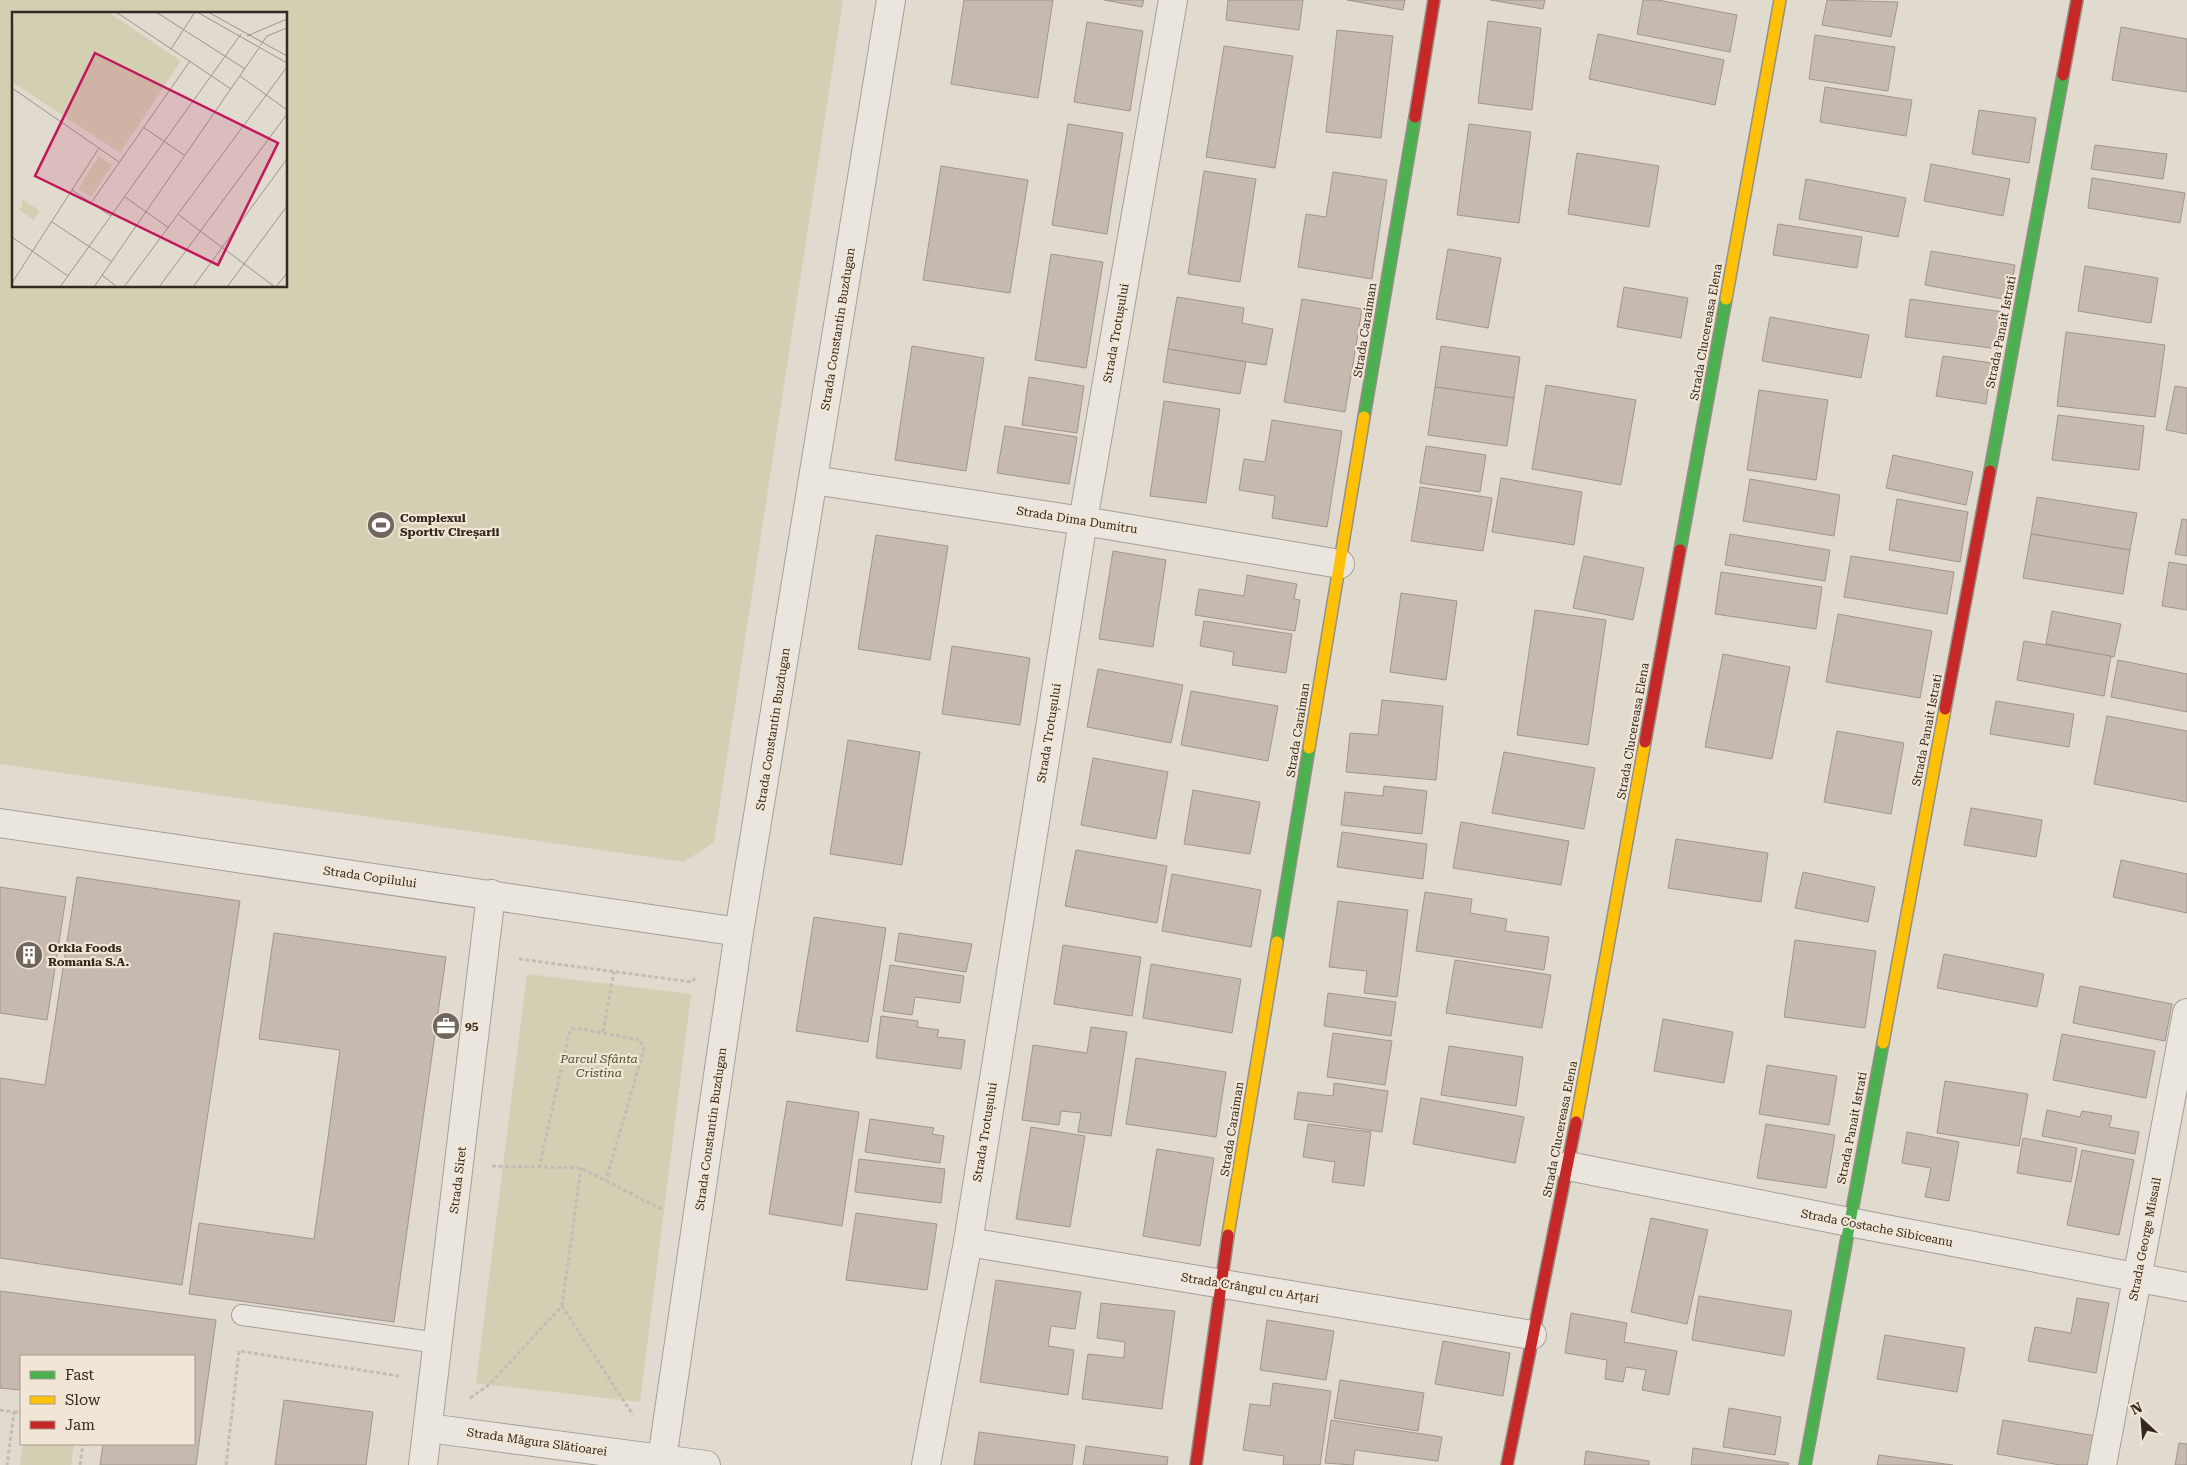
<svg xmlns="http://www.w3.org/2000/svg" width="2187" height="1465" viewBox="0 0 2187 1465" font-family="'Roboto Serif',serif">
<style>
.green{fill:#d2cfb3;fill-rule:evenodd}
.building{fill:#c5b9b0;stroke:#a1968e}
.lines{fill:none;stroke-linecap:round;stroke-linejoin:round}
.lane-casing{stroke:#a69f97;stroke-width:22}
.street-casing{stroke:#a69f97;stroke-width:30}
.fast-casing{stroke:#968f87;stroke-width:14}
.slow-casing{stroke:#968f87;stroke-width:14}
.jam-casing{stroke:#968f87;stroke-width:14}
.path{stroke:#c2bdb6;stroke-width:3;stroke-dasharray:4 2.5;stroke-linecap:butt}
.lane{stroke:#eae6df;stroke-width:20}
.street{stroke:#eae6df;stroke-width:28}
.fast{stroke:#4caf50;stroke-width:11}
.slow{stroke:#ffc107;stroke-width:11}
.jam{stroke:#c62828;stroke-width:11}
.labels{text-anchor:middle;stroke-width:4.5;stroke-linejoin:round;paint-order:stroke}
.street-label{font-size:12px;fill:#342820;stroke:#f1e6d5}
.poi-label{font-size:12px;font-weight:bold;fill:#342820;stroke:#f1e6d5;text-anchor:start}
.park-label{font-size:12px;font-style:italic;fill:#494f29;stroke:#f1e6d5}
.inset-road{fill:none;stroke:#9c9389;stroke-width:1}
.view{fill:#c2185b;fill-opacity:0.15;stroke:#c2185b;stroke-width:2.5}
.inset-edge{fill:none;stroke:#342820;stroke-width:2.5}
</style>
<rect width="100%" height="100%" fill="#e1dacf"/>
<g class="green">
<path d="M0 0H843L714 842 684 862 0 764ZM14 14H286V286H14Z"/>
<polygon points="527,974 691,994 640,1402 476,1383"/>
<polygon points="23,1444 74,1444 71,1465 20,1465"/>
</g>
<g class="building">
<polygon points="964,0 1053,0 1038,98 951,84"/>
<polygon points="1104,0 1144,0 1142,7"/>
<polygon points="1228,0 1303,0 1299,30 1226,20"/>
<polygon points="1347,0 1405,0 1403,10"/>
<polygon points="1490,0 1545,0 1543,9"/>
<polygon points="1643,0 1658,0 1737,15 1730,52 1637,34"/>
<polygon points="1827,0 1898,2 1891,37 1822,25"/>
<polygon points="1488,21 1541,28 1532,110 1478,103"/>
<polygon points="1087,22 1143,31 1130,111 1074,102"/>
<polygon points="2121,27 2187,39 2187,92 2112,80"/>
<polygon points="1337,30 1393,36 1381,138 1326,132"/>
<polygon points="1598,34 1724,60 1715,105 1589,79"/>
<polygon points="1815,35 1895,47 1888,91 1809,79"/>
<polygon points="1224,46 1293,56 1275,168 1206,157"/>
<polygon points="1825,87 1912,100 1906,136 1820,122"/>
<polygon points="1979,110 2036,118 2029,163 1972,154"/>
<polygon points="1068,124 1123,133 1107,234 1052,225"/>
<polygon points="1469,124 1531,132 1519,223 1457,215"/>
<polygon points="2095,145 2167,154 2163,179 2091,169"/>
<polygon points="1577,153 1659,166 1649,227 1568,214"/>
<polygon points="1931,164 2010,179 2003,216 1924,201"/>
<polygon points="941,166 1028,180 1010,293 923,280"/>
<polygon points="1204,171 1256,179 1240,282 1188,274"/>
<polygon points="1333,172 1387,180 1372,279 1298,267 1306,214 1326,217"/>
<polygon points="2092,178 2185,193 2180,223 2088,208"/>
<polygon points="1806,179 1906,198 1898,237 1799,219"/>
<polygon points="1778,224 1862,237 1857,268 1773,255"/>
<polygon points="1448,249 1501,258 1488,328 1436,319"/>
<polygon points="1931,251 2015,265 2009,300 1925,285"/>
<polygon points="1051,254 1103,262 1086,368 1035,360"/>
<polygon points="2085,266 2158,278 2151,323 2078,311"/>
<polygon points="1624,287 1688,298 1681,338 1617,327"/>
<polygon points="1177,297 1244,308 1242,323 1273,329 1266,365 1168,349"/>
<polygon points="1302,299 1362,309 1345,412 1284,402"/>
<polygon points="1910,299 2004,312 1999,349 1905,337"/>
<polygon points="1770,317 1869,335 1861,378 1762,361"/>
<polygon points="2066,332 2165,345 2155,417 2057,406"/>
<polygon points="912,346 984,358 966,471 895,460"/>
<polygon points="1441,346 1520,357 1514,398 1435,387"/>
<polygon points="1168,349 1246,362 1240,394 1163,382"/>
<polygon points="1943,356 1992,363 1986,404 1936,396"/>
<polygon points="1029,377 1084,386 1077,433 1022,425"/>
<polygon points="1546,385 1636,400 1621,485 1532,469"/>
<polygon points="2175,386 2187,388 2187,434 2166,430"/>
<polygon points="1435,387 1514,398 1507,446 1428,435"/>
<polygon points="1759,390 1828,400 1816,480 1747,470"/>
<polygon points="1164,401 1220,409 1206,503 1150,496"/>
<polygon points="2058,415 2144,426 2139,470 2052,460"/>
<polygon points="1272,420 1342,431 1327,527 1272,518 1275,496 1239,490 1244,459 1265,462"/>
<polygon points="1005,426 1077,437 1069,484 997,473"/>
<polygon points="1426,446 1486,455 1480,492 1420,483"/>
<polygon points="1893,455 1973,472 1966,505 1886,488"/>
<polygon points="1501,478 1582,492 1574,545 1492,532"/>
<polygon points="1750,479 1840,495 1834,536 1743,521"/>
<polygon points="1420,487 1492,498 1483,551 1411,541"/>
<polygon points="2037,497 2137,513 2130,550 2031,534"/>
<polygon points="1897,499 1968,512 1960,562 1889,550"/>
<polygon points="2182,519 2187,520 2187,556 2175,554"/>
<polygon points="1730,534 1830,550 1825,581 1725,565"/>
<polygon points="2031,534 2130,550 2123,594 2023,578"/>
<polygon points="876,535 948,546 930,660 858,649"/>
<polygon points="1113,551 1166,560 1153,647 1099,639"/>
<polygon points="1584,556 1644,568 1633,620 1573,608"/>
<polygon points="1851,556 1954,572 1947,614 1844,597"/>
<polygon points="2169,562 2187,565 2187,610 2162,606"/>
<polygon points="1721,572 1822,587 1816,629 1715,614"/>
<polygon points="1247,575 1297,584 1294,599 1300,600 1295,631 1195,615 1199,589 1244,596"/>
<polygon points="1401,593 1457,601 1446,680 1390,672"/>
<polygon points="1535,610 1606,620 1588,745 1517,735"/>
<polygon points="2052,611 2121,624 2114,657 2046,644"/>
<polygon points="1838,614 1932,631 1920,698 1826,682"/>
<polygon points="1204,621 1292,634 1286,673 1232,665 1234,652 1200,646"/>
<polygon points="2024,641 2111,656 2104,696 2017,680"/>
<polygon points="952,646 1030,658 1020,725 942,714"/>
<polygon points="1723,654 1790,667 1772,759 1705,747"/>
<polygon points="2118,660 2187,674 2187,712 2111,697"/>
<polygon points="1098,669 1183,685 1171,743 1087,727"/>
<polygon points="1191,691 1278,706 1268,761 1181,745"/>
<polygon points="1382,700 1443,706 1436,780 1346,772 1350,733 1378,735"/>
<polygon points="1996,701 2074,714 2069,747 1990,734"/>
<polygon points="2107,716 2187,731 2187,802 2094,784"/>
<polygon points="1837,731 1904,743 1891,814 1824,802"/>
<polygon points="848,740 920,752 902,865 830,854"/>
<polygon points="1504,752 1595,768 1584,829 1492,813"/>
<polygon points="1093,758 1168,772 1156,839 1081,825"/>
<polygon points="1384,786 1427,791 1422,834 1341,825 1345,792 1383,796"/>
<polygon points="1193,790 1260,802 1250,854 1184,844"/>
<polygon points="1971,808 2042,820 2036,857 1964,845"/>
<polygon points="1461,822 1569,841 1561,885 1453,868"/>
<polygon points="1342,832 1427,844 1423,879 1337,867"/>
<polygon points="1676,839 1768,853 1761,902 1668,888"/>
<polygon points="1076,850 1167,866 1157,923 1065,906"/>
<polygon points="2121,860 2187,874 2187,913 2113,897"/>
<polygon points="1803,872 1875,887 1868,922 1795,908"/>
<polygon points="1172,874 1261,890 1251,947 1162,931"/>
<polygon points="77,877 240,901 182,1285 0,1258 0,1078 45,1085"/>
<polygon points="0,887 66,897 47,1020 0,1013"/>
<polygon points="1425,892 1472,899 1470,913 1507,919 1505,931 1549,937 1544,970 1416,951"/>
<polygon points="1338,901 1408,910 1397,997 1364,993 1367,971 1329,967"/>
<polygon points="814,917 886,928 868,1042 796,1031"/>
<polygon points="274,933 446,957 394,1322 189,1294 199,1223 314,1239 340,1050 259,1039"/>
<polygon points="899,933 972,944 966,972 895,961"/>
<polygon points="1795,940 1876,951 1865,1028 1784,1017"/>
<polygon points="1063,945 1141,957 1132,1016 1054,1004"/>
<polygon points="1944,954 2044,974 2037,1007 1937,988"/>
<polygon points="1455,960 1551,975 1542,1028 1446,1013"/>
<polygon points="1151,964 1241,979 1232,1033 1143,1018"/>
<polygon points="890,965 964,976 960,1003 915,997 912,1015 883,1011"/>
<polygon points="2080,986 2172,1004 2165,1041 2073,1023"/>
<polygon points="1328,993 1396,1002 1391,1036 1324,1026"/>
<polygon points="881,1016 918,1021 917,1027 939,1030 937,1037 965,1040 961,1069 876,1058"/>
<polygon points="1663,1019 1733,1032 1724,1083 1654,1071"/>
<polygon points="1091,1027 1127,1032 1111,1136 1078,1132 1081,1113 1061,1111 1059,1125 1022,1120 1033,1045 1087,1053"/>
<polygon points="1333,1033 1392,1041 1385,1085 1327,1077"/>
<polygon points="2062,1034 2155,1051 2146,1098 2053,1080"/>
<polygon points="1449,1046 1523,1057 1516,1106 1441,1095"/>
<polygon points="1136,1058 1226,1072 1216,1137 1126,1124"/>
<polygon points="1767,1065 1837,1076 1829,1125 1759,1114"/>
<polygon points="1945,1081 2028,1094 2019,1146 1937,1133"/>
<polygon points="1334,1083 1388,1091 1382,1132 1294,1119 1298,1092 1333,1096"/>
<polygon points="1421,1098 1524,1117 1515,1163 1413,1144"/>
<polygon points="787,1101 859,1112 842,1226 769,1214"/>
<polygon points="2047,1110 2080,1117 2082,1111 2112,1116 2109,1127 2139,1132 2135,1154 2042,1136"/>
<polygon points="870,1119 934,1128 932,1134 944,1136 940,1163 865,1152"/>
<polygon points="1308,1124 1371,1132 1364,1186 1332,1182 1335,1162 1303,1157"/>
<polygon points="1766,1124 1835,1135 1826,1188 1757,1178"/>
<polygon points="1031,1127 1085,1136 1070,1227 1016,1219"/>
<polygon points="1907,1132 1959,1142 1949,1201 1925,1197 1931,1168 1902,1163"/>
<polygon points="2023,1138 2077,1148 2071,1182 2017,1173"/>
<polygon points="1157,1149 1214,1158 1200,1246 1143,1236"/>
<polygon points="2082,1150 2134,1160 2119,1235 2067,1225"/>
<polygon points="859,1159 945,1169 941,1203 855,1192"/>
<polygon points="856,1213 937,1224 927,1290 846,1280"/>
<polygon points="1651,1218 1708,1230 1687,1324 1631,1312"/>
<polygon points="996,1280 1081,1292 1075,1329 1051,1326 1048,1346 1074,1350 1068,1395 980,1382"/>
<polygon points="0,1291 216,1320 196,1465 100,1465 103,1444 194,1444 194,1356 21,1356 21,1390 0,1388"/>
<polygon points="1699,1296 1792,1311 1784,1356 1692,1340"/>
<polygon points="2077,1298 2109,1303 2096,1373 2028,1361 2035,1327 2071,1333"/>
<polygon points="1101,1303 1175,1311 1162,1409 1082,1399 1088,1354 1124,1358 1125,1342 1097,1338"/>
<polygon points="1571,1313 1627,1323 1624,1342 1677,1351 1669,1395 1642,1390 1646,1370 1626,1367 1623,1382 1605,1379 1607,1360 1565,1353"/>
<polygon points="1267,1320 1334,1331 1326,1380 1260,1370"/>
<polygon points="1885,1335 1965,1348 1957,1392 1877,1379"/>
<polygon points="1443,1341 1510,1353 1503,1396 1435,1384"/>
<polygon points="1340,1380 1424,1393 1418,1431 1334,1418"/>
<polygon points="1273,1383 1331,1391 1320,1465 1283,1465 1284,1456 1243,1450 1250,1404 1270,1406"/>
<polygon points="284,1400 373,1412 366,1465 275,1465"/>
<polygon points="1729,1408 1781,1417 1775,1455 1723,1447"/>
<polygon points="1331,1420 1442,1437 1438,1461 1355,1450 1353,1465 1325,1463"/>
<polygon points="2003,1420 2096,1436 2091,1465 2060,1465 1997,1454"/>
<polygon points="979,1432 1075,1445 1072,1465 974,1465"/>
<polygon points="2179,1443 2187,1444 2187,1465 2175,1465"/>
<polygon points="1086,1446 1168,1457 1167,1465 1083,1465"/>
<polygon points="1693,1448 1789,1463 1788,1465 1691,1465"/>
<polygon points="1586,1451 1649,1461 1649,1465 1584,1465"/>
<polygon points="1879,1455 1953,1465 1877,1465"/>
</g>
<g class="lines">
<defs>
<polyline id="lane" points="242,1315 438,1343"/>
<g id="street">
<polyline points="813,480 1083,521 1340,564"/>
<polyline points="0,823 739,932"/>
<polyline points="1568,1166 1849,1222 2187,1287"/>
<polyline points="968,1242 1532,1335"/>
<polyline points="428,1428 706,1465"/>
<polyline points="662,1459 739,932 891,0"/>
<polyline points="423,1465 491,894"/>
<polyline points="926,1465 968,1242 1083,521 1173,0"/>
<polyline points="2102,1465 2187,1013"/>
</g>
<g id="fast">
<polyline points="1364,417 1415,117"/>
<polyline points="1990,471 2063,75"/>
<polyline points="1680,550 1726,299"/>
<polyline points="1277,942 1309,748"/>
<polyline points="1805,1465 1883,1043"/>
</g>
<g id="slow">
<polyline points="1726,299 1780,0"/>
<polyline points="1309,748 1364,417"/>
<polyline points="1883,1043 1945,709"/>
<polyline points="1576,1122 1645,742"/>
<polyline points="1228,1235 1277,942"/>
</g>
<g id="jam">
<polyline points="2063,75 2077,0"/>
<polyline points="1415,117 1434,0"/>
<polyline points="1945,709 1990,471"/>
<polyline points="1645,742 1680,550"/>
<polyline points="1196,1465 1228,1235"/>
<polyline points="1507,1465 1576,1122"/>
</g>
</defs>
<use href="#lane" class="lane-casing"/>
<use href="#street" class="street-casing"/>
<use href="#fast" class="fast-casing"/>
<use href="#slow" class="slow-casing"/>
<use href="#jam" class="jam-casing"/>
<g class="path">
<polyline points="519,959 692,982 696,977"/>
<polyline points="603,1032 614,972"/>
<polyline points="492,1166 581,1168 663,1210"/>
<polyline points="539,1168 569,1034 571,1029 576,1028 640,1040 644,1049 606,1180"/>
<polyline points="562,1306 581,1168"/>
<polyline points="470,1398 490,1384 562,1306 633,1415"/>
<polyline points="0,1410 14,1412 7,1465"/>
<polyline points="14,1412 21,1413"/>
<polyline points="80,1465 83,1444"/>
<polyline points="226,1465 239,1351 399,1376"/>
</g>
<use href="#lane" class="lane"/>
<use href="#street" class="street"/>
<use href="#fast" class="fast"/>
<use href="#slow" class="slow"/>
<use href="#jam" class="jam"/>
</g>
<defs>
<symbol id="stadium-disc" viewBox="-11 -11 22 22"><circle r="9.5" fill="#71665d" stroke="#f1e6d5"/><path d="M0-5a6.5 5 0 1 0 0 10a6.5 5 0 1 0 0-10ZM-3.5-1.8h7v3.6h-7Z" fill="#fff"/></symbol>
<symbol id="building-disc" viewBox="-11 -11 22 22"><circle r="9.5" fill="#71665d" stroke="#f1e6d5"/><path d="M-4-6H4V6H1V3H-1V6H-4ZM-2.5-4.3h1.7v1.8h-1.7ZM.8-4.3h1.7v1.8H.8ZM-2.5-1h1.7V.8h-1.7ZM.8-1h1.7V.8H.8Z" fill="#fff"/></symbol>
<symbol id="office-disc" viewBox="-11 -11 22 22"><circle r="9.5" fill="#71665d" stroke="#f1e6d5"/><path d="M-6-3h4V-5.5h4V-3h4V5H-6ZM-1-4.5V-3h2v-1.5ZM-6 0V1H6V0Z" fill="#fff"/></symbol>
</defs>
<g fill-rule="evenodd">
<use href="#stadium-disc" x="365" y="509" width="32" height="32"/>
<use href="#building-disc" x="13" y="939" width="32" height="32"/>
<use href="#office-disc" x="430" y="1010" width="32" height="32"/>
</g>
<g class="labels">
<g class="street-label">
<text transform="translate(838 329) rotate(-81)" y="4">Strada Constantin Buzdugan</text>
<text transform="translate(1365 330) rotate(-81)" y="4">Strada Caraiman</text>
<text transform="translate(1706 332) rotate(-80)" y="4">Strada Clucereasa Elena</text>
<text transform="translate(2001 332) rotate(-79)" y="4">Strada Panait Istrati</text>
<text transform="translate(1116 333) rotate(-80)" y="4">Strada Trotușului</text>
<text transform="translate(1077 520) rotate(9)" y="4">Strada Dima Dumitru</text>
<text transform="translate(773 729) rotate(-81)" y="4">Strada Constantin Buzdugan</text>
<text transform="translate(1298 730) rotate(-81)" y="4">Strada Caraiman</text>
<text transform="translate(1927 730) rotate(-79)" y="4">Strada Panait Istrati</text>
<text transform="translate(1633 731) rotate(-80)" y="4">Strada Clucereasa Elena</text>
<text transform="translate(1049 733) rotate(-81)" y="4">Strada Trotușului</text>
<text transform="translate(370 877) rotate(8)" y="4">Strada Copilului</text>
<text transform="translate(1852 1128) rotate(-79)" y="4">Strada Panait Istrati</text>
<text transform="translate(711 1129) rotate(-82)" y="4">Strada Constantin Buzdugan</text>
<text transform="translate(1232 1129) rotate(-81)" y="4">Strada Caraiman</text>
<text transform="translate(1560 1129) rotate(-79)" y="4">Strada Clucereasa Elena</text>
<text transform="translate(985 1132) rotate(-81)" y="4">Strada Trotușului</text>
<text transform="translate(458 1180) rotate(-83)" y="4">Strada Siret</text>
<text transform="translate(1877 1228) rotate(11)" y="4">Strada Costache Sibiceanu</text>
<text transform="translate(2145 1239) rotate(-79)" y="4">Strada George Missail</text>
<text transform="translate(1250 1288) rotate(9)" y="4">Strada Crângul cu Arțari</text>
<text transform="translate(537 1442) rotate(8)" y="4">Strada Măgura Slătioarei</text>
</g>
<g class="poi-label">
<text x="400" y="522">Complexul<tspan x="400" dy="14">Sportiv Cireșarii</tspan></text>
<text x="48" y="952">Orkla Foods<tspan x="48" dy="14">Romania S.A.</tspan></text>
<text x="465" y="1030">95</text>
</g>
<g class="park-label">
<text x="599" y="1063">Parcul Sfânta<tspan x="599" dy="14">Cristina</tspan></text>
</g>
</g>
<g transform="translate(12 12)">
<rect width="275" height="275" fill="#e1dacf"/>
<path d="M2 0H96L169 49 108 141 0 70ZM87 144 100 153 79 185 66 177ZM10 187 28 199 21 208 6 197 10 195Z" fill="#d2cfb3"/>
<path class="inset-road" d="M104 0 219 77M144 0 233 57M185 0 275 51M196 0 275 44M235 24 275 7M248 34 255 24 275 16M159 37 183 0M228 64 275 98M0 76 107 150M131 115 172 143M60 178 99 204M113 185 157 216M79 191 178 49M167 203 263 275M40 210 99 249M0 225 56 264M90 263 105 275M0 271 87 136M48 275 229 22M82 275 247 36M112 275 275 55M147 275 275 102M181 275 275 147M215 275 275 194M264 275 275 261"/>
<path class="view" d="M83 41 266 131 206 253 23 164Z"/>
<rect width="275" height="275" class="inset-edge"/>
</g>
<rect x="20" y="1355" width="175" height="90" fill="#f1e6d5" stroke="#a59a8d"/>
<rect x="30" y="1371" width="25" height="8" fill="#4caf50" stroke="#a59a8d"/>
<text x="65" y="1380" font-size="15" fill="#342820">Fast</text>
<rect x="30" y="1396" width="25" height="8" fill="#ffc107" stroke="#a59a8d"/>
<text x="65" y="1405" font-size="15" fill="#342820">Slow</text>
<rect x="30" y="1421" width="25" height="8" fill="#c62828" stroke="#a59a8d"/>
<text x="65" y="1430" font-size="15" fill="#342820">Jam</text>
<g transform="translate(2142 1420) rotate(334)" stroke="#f1e6d5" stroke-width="4" paint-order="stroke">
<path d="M0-4L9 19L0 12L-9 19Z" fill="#342820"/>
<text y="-8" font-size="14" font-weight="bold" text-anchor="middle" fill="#342820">N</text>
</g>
</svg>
